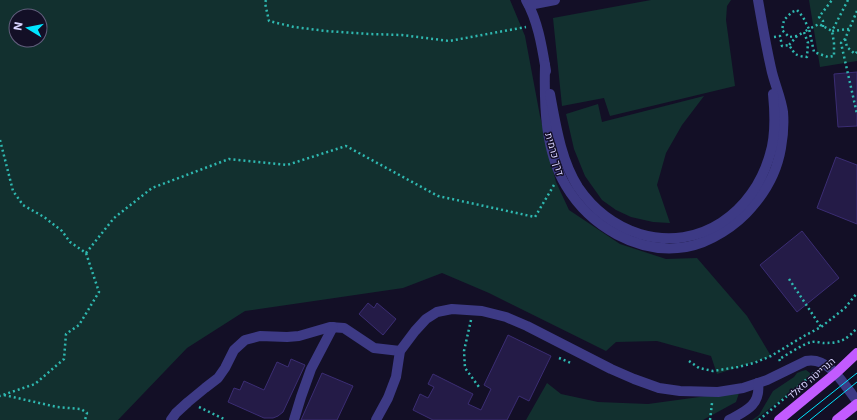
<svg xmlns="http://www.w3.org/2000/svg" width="857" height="420" viewBox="0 0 857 420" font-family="Inter,Heebo,sans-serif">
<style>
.green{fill:#12302f;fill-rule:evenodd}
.building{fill:#241b47;stroke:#3b2d73}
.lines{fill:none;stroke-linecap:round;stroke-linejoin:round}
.path{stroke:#2fb8b0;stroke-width:2.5;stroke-dasharray:2 3;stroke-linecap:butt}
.minor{stroke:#3d3a85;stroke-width:10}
.major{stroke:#c25bff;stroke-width:10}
.tram{stroke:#00e5ff;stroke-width:1}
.labels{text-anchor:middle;stroke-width:3;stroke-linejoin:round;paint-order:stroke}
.street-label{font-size:10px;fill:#d9d4ff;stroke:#130f26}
</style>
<rect width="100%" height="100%" fill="#130f26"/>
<g class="green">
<path d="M0 0H510L525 36 540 116 556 182 569 210 620 244 666 259 697 258 747 316 771 356C753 363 735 368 717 374L711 356 657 341 616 342 606 351 489 293 442 273 403 288 245 311 187 348 118 420H0ZM16 16H40V40H16Z"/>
<polygon points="651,0 731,0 727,6 726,20 735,86 610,116 604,98 562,106 553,18"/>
<polygon points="809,0 857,0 857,61 820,67"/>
<polygon points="704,96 682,125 666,153 657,185 670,223 653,222 631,217 616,210 602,200 585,176 574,149 566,114 598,104 602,122"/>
<polygon points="806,370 810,373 810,377 755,420 752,420 759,415 773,391 794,377 797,373 802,371"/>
<polygon points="547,383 561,394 598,402 648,404 714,395 739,393 736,402 703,420 526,420"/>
</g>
<g class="building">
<polygon points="857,72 857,126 838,127 834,74"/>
<polygon points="836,157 857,165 857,224 817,208"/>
<polygon points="802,231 839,278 797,312 760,265"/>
<polygon points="368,303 374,308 377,303 396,319 383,335 359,314"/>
<polygon points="508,335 551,356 529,401 519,396 507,420 433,420 413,410 420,394 428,398 434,387 428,384 433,374 473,394 468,404 481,410 491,389 484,385"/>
<polygon points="291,359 305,365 283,412 278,416 273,418 264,418 228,402 234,388 240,390 244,381 264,390 277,362 288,367"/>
<polygon points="322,373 353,386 337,420 301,420"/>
</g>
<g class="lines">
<g class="path">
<polyline points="266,0 265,3 269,21 294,27 326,31 369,34 402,35 449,41 526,27"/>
<polyline points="848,0 832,31 849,29"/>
<polyline points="857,11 845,39 841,43 857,114"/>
<polyline points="823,27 823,21 819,17 832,0"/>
<polyline points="797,36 789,37 782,30 784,20 792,12 797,10 803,17 809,29 819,24 832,31 834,43 834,56 828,57 814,52 809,29 804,32"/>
<path d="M774 37 780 36 782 46 789 45C795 54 795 56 807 57L808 43 804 32 797 36 789 45"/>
<polyline points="845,39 847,47 855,54 857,52"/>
<polyline points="0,140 13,191 23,205 44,217 62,231 70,242 86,253 99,292 79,325 66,334 64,359 35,384 0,396"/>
<polyline points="86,253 114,218 152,188 229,159 287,165 346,146 438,196 535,217 554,185"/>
<polyline points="789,279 821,327"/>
<polyline points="471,320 464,351 465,368 479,387"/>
<polyline points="559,358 571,363"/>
<polyline points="689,361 699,368 713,371 738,367 754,363 771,356 804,336 821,327 845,308 857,293"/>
<path d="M780 361 779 359C789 354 802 344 812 342 816 341 821 343 824 343 841 343 846 340 857 328"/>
<polyline points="4,395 57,407 81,409 87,413 85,420"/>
<polyline points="199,407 226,420"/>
<polyline points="710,420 712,403"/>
<polyline points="759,420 814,373"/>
</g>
<g class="minor">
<path d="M526 0C538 21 542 47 546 71"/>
<polyline points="529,5 555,0"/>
<path d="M545 65C544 105 545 151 566 186 590 226 638 255 686 247 710 243 737 225 752 207 767 190 777 172 781 148 783 137 784 124 783 112 781 97 774 83 771 68 766 46 762 23 758 0"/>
<path d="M550 94C556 126 561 160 578 187 593 209 615 226 640 234 700 252 754 212 770 154 776 135 775 114 773 94"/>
<polyline points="171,420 176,413 188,402 205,388 218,378 225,368 234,350 245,340 260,336 287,337 299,336 330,327 344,328 374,348 400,351"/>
<polyline points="294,420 301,397 311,369 333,327"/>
<path d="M376 420 388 398 396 377 400 351 415 331 426 319 437 312 452 309 482 311 506 317 527 326 611 369 634 379 659 388 680 391 718 392 743 388 767 380 806 361C829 356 845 386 857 401"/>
<path d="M729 420C746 411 761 405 758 383"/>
</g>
<g class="major">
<polyline points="779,420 836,373 857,353"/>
<polyline points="837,420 857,404"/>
</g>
<g class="tram">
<polyline points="798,420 857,373"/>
<polyline points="810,420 857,382"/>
</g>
</g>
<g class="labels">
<g class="street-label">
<text transform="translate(555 154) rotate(74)" y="4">דרך כרמית</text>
<text transform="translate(811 378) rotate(-40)" y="4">הנרייטה סאלד</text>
</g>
</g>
<g transform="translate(28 28) rotate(280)"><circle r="19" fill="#130f26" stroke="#625e7d"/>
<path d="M0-3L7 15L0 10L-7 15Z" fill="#00e5ff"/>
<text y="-6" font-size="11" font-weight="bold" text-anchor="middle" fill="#d9d4ff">N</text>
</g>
</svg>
